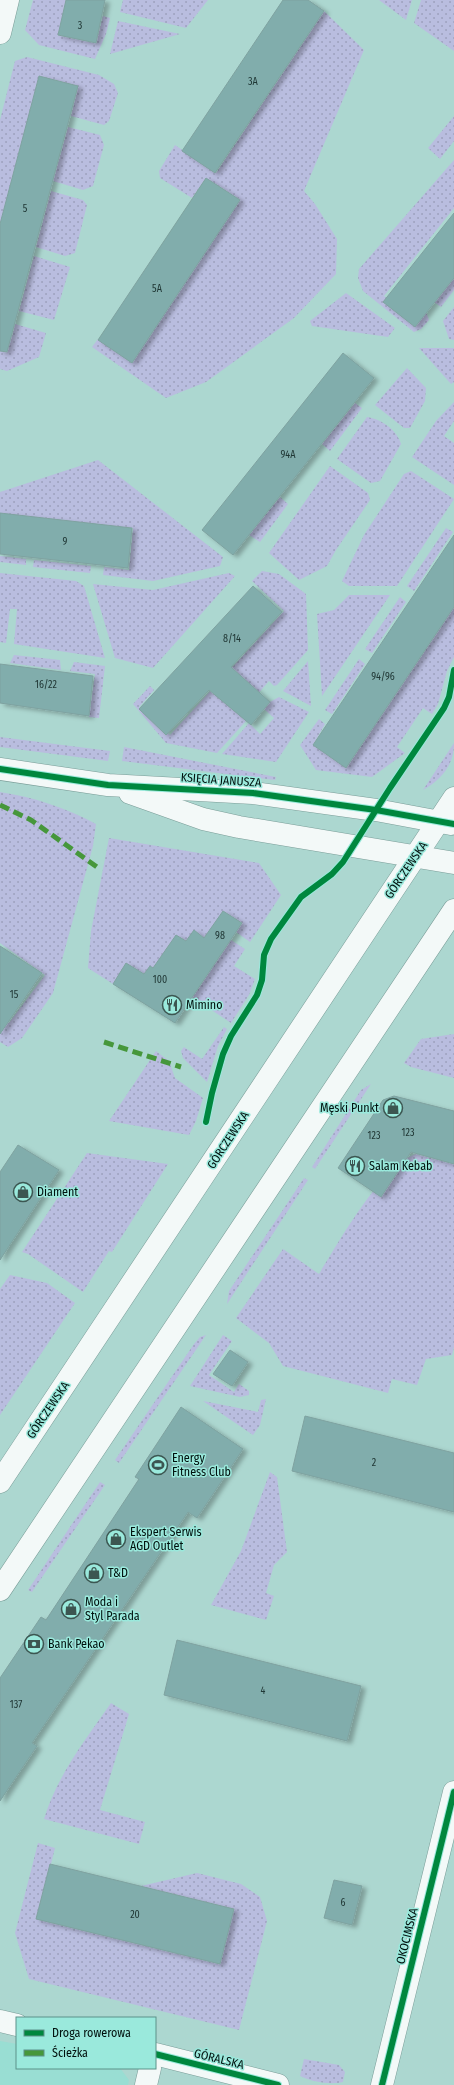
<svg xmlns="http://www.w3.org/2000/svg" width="454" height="2085" viewBox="0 0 454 2085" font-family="'Fira Sans Condensed',sans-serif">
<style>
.built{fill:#99ded3}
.green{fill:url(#green-dots)}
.building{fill:#81adac;stroke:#7fa2a0;filter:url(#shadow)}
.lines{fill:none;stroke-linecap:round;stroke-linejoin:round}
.street-casing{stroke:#7a9d98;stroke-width:23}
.secondary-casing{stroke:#7a9d98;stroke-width:23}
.street{stroke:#f3f9f8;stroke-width:22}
.secondary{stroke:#f3f9f8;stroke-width:22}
.quiet{stroke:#46973b;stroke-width:5;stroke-dasharray:10 5;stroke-linecap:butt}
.cycleway-casing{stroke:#9ae9dc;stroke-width:8}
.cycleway{stroke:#00873e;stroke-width:6}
.labels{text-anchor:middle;stroke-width:3;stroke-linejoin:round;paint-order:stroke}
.number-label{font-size:10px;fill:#203735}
.street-label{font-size:12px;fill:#00100d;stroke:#9ae9dc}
.poi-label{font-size:12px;fill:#00100d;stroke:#9ae9dc;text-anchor:start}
</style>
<defs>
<pattern id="green-dots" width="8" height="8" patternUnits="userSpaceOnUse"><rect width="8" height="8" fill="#b9bddf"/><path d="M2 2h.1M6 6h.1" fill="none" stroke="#9da1be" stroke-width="1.8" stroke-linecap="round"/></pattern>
<filter id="shadow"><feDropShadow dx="4.5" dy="2.5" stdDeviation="2" flood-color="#0004"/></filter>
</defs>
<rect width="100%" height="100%" fill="#acd7d0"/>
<polygon class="built" points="0,2041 17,2044 17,2068 120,2068 129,2080 128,2085 0,2085"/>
<g class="green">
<polygon points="33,0 66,0 58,35 96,43 103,16 110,18 106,34 95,59 39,45 25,30"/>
<polygon points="123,0 208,0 186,28 120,12"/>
<polygon points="379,0 412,0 406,20"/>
<polygon points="421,0 454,0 454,51 414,23"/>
<polygon points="324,11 364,50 304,191 315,204 337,239 336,274 294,318 206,382 166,398 92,347 98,339 132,362 240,200 206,178 192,198 160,178 159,171 175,145 216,173"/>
<polygon points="118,21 180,34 110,54"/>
<polygon points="27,57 99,75 114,84 118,93 109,121 104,125 71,116 78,86 39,76 0,224 0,120 15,61"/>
<polygon points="454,116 454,141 440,159 428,148"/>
<polygon points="68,127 100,135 104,145 93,186 83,190 53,181"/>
<polygon points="454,160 454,208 384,296 417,323 426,312 429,320 421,329 414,332 363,291 358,278 359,269"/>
<polygon points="51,191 83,200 87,205 75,253 65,256 36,247"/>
<polygon points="34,256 70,267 54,320 19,311"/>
<polygon points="454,277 454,290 441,307 434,302"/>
<polygon points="346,293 395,328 388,337 312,326 310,321"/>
<polygon points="454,307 454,340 449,339 443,321"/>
<polygon points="15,324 46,333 39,357 7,371 0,369 0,334 12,337"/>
<polygon points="419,348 454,348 454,382 451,384"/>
<polygon points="407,368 426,388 425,401 410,428 404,428 375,405"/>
<polygon points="454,402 454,421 444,436 454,443 454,485 412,457 436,421"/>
<polygon points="355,403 362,408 330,451 322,444"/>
<path d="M367 417C381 419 397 430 401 444L380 481 371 483 337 459Z"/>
<polygon points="98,460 223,557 220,566 153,581 103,575 104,567 129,570 133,528 0,514 0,492"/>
<polygon points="330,466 368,493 370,500 336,550 327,566 299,580 269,553"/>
<polygon points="411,471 454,499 397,586 349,586 342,581 364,535 404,474"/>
<polygon points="280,497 288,504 260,542 249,535"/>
<polygon points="446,528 453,532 414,591 407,586"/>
<polygon points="0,556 26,559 26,565 0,562"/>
<polygon points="34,560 91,566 90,573 33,567"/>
<polygon points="262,571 279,574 306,594 308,650 277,685 274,686 269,681 240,715 246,721 217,753 166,743 133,704 150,686 154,690 139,707 170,735 284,611 252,581"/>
<polygon points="0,573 76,581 84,586 105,658 14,644 17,609 10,609 6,643 0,642"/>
<polygon points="229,573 235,576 153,668 115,658 93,584 153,590"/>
<polygon points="349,595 390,595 322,696 317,614 334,610"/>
<polygon points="400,597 406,602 372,653 365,649"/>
<polygon points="454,607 454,657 447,671 438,704 432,714 423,708 397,747 405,753 372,777 316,770 300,745 319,719 325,724 313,745 346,767"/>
<polygon points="14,655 60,660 61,670 10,663"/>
<polygon points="359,659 365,664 332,714 325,710"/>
<polygon points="308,661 311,706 283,691"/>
<polygon points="74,662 105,666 99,718 89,717 95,674 70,671"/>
<polygon points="279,697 309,712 276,762 222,754 249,723 260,734 274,718 264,709 270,702"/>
<polygon points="0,737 110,751 108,761 0,747"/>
<path d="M454 743C454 765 442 779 423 790Z"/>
<polygon points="124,747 276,777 275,780 122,761"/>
<path d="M0 792C33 797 67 808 96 824L93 846 53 993 22 1038 8 1047 0 1042V1017L9 1023 45 975 0 943Z"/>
<polygon points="109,838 259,863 281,895 250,942 236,932 242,923 223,911 204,938 194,930 186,941 176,935 153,968 150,966 144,974 126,963 113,984 88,968 91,931"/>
<polygon points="231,940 245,949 234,966 255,979 249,995 231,1023 192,997"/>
<polygon points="224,1027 227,1029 218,1046 207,1082 183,1058 181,1051 184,1047 202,1059"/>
<polygon points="454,1034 454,1078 411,1067 404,1063 421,1039"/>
<polygon points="156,1051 169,1061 175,1078 203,1098 196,1121 189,1135 109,1121"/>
<polygon points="371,1084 315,1169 312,1167 361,1090"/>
<polygon points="87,1153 168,1164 112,1252 109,1251 83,1292 28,1254 22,1252"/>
<path d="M416 1154 454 1164V1347L452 1355 426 1359 417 1385 392 1379 388 1393 283 1366 269 1343 236 1318 283 1249 319 1274C339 1242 381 1166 416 1154Z"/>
<polygon points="304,1178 308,1180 227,1304 229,1291"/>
<polygon points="10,1275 47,1283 75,1303 0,1415 0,1289"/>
<polygon points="206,1335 119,1463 115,1460 194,1344 200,1337"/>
<polygon points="223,1335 232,1341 209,1375 234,1392 239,1384 249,1391 249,1395 240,1397 190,1386"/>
<polygon points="266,1399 260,1425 253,1435 203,1401 258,1412 261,1400"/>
<polygon points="270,1472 277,1477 287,1552 274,1565 266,1593 274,1596 266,1620 211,1605 241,1551"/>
<polygon points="100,1482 105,1485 32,1592 28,1590"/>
<path d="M111 1703 129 1714 100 1810 145 1822 139 1844 44 1819C57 1776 85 1740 111 1703Z"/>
<polygon points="38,1843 55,1848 37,1919 220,1964 234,1909 141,1886 197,1873 241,1884 260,1897 267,1921 239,2030 29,1979 15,1933"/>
<path d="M304 2059 339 2065 345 2072 343 2082C331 2085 312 2082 300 2076Z"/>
</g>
<g class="building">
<polygon points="66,0 105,0 96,43 58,35"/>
<polygon points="283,0 308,0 324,11 215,173 182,151"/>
<polygon points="39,76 78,86 7,352 0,351 0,224"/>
<polygon points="206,178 240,200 132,363 98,340"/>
<polygon points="454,213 454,278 415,327 383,302"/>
<polygon points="343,353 374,378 233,555 202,530"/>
<polygon points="0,513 132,528 128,568 0,554"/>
<polygon points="454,535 454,607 346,768 313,745"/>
<polygon points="253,586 282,612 231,667 270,702 251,725 209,690 166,735 139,709"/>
<polygon points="0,664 93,676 89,716 0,703"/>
<polygon points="223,911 242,923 175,1023 113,984 126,963 144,974 150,966 153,968 176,935 186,941 194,930 204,938"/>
<polygon points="0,946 42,973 0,1034"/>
<polygon points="394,1096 454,1111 454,1164 411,1152 381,1197 338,1168 383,1100"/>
<polygon points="18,1145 59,1170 0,1260 0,1172"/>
<polygon points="230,1350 248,1362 232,1386 213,1374"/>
<polygon points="181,1407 243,1449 197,1518 188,1512 32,1743 37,1746 0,1801 0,1678 41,1617 46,1620 139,1479 135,1477"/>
<polygon points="305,1416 454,1453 454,1512 292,1471"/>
<polygon points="177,1640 361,1686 347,1741 164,1695"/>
<polygon points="50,1864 234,1909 220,1964 36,1919"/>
<polygon points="334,1880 362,1886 352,1925 324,1918"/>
</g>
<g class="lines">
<defs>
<g id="street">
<polyline points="0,33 8,0"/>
<polyline points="0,2021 17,2025"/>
<polyline points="155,2054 278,2085"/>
<polyline points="146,2085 150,2068"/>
<polyline points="382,2085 454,1792"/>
</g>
<g id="secondary">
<polyline points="0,769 108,785 253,793 376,810 451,824"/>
<polyline points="130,793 203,819 239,827 454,863"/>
<polyline points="0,1482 454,798"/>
<polyline points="0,1590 454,910"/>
</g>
</defs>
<use href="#street" class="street-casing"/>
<use href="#secondary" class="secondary-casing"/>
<use href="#street" class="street"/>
<use href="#secondary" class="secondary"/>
<g class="quiet">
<polyline points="0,805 31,820 97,867"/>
<polyline points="104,1042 181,1067"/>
</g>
<defs>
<g id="cycleway">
<polyline points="0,769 108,785 253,793 376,810 454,824"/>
<polyline points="206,1122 212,1093 223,1054 231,1036 257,995 262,980 264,955 271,939 301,897 332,874 343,862 390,788 444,708 449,697 454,670"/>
<polyline points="155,2054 278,2085"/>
<polyline points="382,2085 454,1792"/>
</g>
</defs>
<use href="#cycleway" class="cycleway-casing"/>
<use href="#cycleway" class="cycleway"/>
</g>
<defs>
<symbol id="restaurant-ring" viewBox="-11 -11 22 22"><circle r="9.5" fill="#9ae9dc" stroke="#3c5651" stroke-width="1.5"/><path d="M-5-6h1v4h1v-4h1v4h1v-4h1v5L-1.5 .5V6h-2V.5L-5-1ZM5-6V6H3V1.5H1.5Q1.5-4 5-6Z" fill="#3c5651"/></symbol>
<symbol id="shop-ring" viewBox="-11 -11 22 22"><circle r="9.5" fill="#9ae9dc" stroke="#3c5651" stroke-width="1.5"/><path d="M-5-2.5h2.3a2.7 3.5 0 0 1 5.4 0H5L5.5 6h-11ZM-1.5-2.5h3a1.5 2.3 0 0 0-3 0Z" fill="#3c5651"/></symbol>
<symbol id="stadium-ring" viewBox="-11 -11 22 22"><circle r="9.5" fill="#9ae9dc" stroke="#3c5651" stroke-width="1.5"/><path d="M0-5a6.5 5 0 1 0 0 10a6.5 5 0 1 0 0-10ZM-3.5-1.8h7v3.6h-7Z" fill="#3c5651"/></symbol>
<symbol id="bank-ring" viewBox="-11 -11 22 22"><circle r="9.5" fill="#9ae9dc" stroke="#3c5651" stroke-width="1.5"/><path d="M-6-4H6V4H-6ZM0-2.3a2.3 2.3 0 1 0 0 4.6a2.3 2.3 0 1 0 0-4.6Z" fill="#3c5651"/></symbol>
</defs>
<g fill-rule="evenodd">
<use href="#restaurant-ring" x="161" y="994" width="22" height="22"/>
<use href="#shop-ring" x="382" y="1097" width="22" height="22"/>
<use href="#restaurant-ring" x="344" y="1155" width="22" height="22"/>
<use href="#shop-ring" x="12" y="1181" width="22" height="22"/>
<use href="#stadium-ring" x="147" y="1454" width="22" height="22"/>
<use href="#shop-ring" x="105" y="1528" width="22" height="22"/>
<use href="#shop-ring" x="83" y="1562" width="22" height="22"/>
<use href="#shop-ring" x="60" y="1598" width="22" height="22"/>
<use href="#bank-ring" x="23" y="1633" width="22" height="22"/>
</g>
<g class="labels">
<g class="number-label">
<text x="80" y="29">3</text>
<text x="253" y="85">3A</text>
<text x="25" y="212">5</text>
<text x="157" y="292">5A</text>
<text x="288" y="458">94A</text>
<text x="65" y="545">9</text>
<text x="232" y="642">8/14</text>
<text x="383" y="680">94/96</text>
<text x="46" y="688">16/22</text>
<text x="220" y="939">98</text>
<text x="160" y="983">100</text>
<text x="14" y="998">15</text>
<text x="408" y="1136">123</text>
<text x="374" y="1139">123</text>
<text x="374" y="1466">2</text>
<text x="263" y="1694">4</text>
<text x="16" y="1708">137</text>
<text x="343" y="1906">6</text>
<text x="135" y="1918">20</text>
</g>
<g class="street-label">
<text transform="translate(221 780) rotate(4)" y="4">KSIĘCIA JANUSZA</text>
<text transform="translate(406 870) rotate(-56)" y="4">GÓRCZEWSKA</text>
<text transform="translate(228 1140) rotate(-57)" y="4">GÓRCZEWSKA</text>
<text transform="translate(48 1410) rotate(-56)" y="4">GÓRCZEWSKA</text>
<text transform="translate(407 1936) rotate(-76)" y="4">OKOCIMSKA</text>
<text transform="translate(219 2059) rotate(14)" y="4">GÓRALSKA</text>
</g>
<g class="poi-label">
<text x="186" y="1009">Mimino</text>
<text x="379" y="1112" text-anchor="end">Męski Punkt</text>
<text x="369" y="1170">Salam Kebab</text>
<text x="37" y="1196">Diament</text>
<text x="172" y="1462">Energy<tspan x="172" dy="14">Fitness Club</tspan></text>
<text x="130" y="1536">Ekspert Serwis<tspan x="130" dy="14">AGD Outlet</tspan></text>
<text x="108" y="1577">T&amp;D</text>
<text x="85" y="1606">Moda i<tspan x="85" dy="14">Styl Parada</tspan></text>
<text x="48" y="1648">Bank Pekao</text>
</g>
</g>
<rect x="16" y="2017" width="140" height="52" fill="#9ae9dc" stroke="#5c9289"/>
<rect x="24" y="2030" width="20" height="6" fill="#00873e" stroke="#5c9289"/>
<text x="52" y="2037" font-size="12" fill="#00100d">Droga rowerowa</text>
<rect x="24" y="2050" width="20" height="6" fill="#46973b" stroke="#5c9289"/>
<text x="52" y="2057" font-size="12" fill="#00100d">Ścieżka</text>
</svg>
